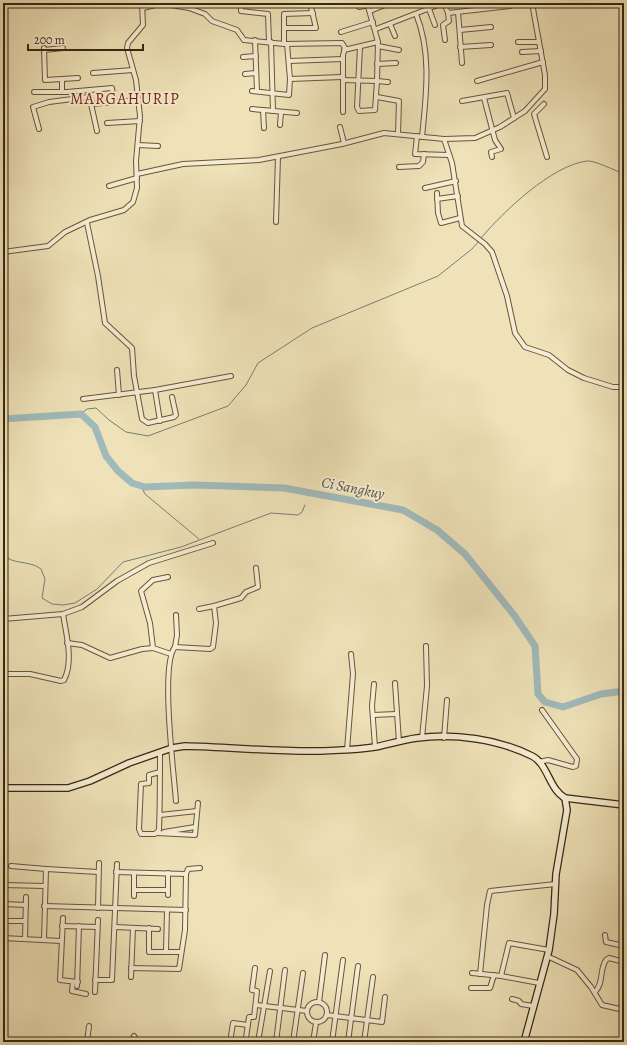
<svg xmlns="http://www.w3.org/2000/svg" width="627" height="1045" viewBox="0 0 627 1045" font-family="Alegreya,serif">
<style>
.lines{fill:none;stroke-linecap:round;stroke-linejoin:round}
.stream{stroke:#767f77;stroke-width:1}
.river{stroke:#a0babb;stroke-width:7}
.street-casing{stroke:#65563b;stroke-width:6}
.secondary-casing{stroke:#372711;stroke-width:8}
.street{stroke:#f5ecd1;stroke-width:4}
.secondary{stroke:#f5ecd1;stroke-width:5.5}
.labels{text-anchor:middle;stroke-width:4;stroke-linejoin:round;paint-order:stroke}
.water-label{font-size:15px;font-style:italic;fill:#565344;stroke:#f5ecd1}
.quarter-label{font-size:16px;letter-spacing:1px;fill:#7a1f14;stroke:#f5ecd1}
</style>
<rect width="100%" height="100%" fill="#efe2b8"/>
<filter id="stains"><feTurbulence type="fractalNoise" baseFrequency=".005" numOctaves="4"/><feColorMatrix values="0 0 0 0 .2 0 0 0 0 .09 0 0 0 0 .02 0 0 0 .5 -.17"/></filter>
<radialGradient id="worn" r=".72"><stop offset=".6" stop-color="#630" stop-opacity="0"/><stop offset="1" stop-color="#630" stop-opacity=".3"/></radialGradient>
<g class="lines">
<g class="stream">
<path d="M481 238C503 212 552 165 587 161 594 160 616 171 624 174"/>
<polyline points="81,414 87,409 96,408 109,420 126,432 148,436 228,406 246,385 258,363 312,328 438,276 472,249 479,241"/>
<polyline points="141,486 145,494 199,539"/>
<path d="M3 555C13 565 29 560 41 569L45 579 42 598 52 604 63 605 75 603 97 589 123 562 181 547 271 513 298 515 302 512 305 505"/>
</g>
<polyline class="river" points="3,419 81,414 95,427 106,456 118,471 132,483 145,487 194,485 284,488 403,510 437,530 465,554 514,615 535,646 538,694 545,702 563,707 601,694 624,691"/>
<defs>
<g id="street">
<polyline points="169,3 171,5 189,8 205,14 212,21 237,30 244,40 284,44 342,43 345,48 343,55 343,112"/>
<polyline points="357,3 359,7 368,5"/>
<polyline points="444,3 448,13 510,6"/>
<polyline points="241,6 241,11 268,14 269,42"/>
<polyline points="143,8 163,3"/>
<polyline points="429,9 435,25"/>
<polyline points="370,11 390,3"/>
<polyline points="458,12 462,63"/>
<path d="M416 14C432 53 426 96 422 137"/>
<polyline points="390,24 395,36"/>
<polyline points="284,28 316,28 310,3"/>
<polyline points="376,29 443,3"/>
<polyline points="460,30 491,27"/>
<polyline points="341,32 373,22"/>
<polyline points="255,40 257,91"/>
<polyline points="445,40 443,25 449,21 448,13"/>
<polyline points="271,42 273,111"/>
<polyline points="518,42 539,42"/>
<polyline points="284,44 284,14 313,13"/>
<polyline points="378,46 399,50"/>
<polyline points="360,47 357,107 359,111 375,110 377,81 388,82"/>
<polyline points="460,47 491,45"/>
<polyline points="44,48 45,80 62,79 62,92"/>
<polyline points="44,50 63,48"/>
<polyline points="344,50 378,42"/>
<polyline points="522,52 541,51"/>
<polyline points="243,57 256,56"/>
<polyline points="289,61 343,59"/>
<polyline points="377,64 396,63"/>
<polyline points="93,73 133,70"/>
<polyline points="245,74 256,73"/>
<polyline points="62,79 78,78"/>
<polyline points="290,79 342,77"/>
<polyline points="343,80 377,81 378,42 367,3"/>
<polyline points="477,81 543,62"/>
<polyline points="252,91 289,95 290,79 287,44"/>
<polyline points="34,92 67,92 112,88 114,102"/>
<polyline points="377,97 399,101 398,134"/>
<polyline points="484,98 495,140 501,149 491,152 492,157"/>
<polyline points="462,101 507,93 514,118"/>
<polyline points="91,104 97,131"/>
<polyline points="544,104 534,114 547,157"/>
<polyline points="252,109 297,113"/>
<polyline points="263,110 264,128"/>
<polyline points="107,123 140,121"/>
<polyline points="280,125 281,112"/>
<polyline points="340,127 344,143"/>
<polyline points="39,129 33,107 49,102 88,97 91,104 139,100"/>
<polyline points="417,136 415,154 449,155"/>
<polyline points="444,139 452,163 462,226 485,244 492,252 507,296 515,333 525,347 549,355 568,370 584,378 613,387 624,387"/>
<polyline points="138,145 158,146"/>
<polyline points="399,167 419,166 423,162 424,154"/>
<polyline points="137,174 183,164 259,160 342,144 384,133 444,139 475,138 500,127 525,111 545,89 545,75 532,3"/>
<polyline points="109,186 137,178"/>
<polyline points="425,188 456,181"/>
<polyline points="437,193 438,213 441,223 460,218"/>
<polyline points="437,199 458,196"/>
<polyline points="276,222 278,157"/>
<polyline points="87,223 98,276 105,323 132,348 134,376 142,419 148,423 174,417 176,415 172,397"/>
<polyline points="3,252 48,246 65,232 90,220 124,210 133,202 137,188 136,161 140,116 136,80 127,48 128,43 143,25 142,3"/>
<polyline points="117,370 119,395"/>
<polyline points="155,390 231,376"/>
<polyline points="83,399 155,390 160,421"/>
<polyline points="168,577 153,580 141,591 150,623 153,648 171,654"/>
<polyline points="214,606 241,598 246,592 258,587 256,568"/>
<polyline points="3,619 63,614 82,607 117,581 149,563 213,543"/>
<polyline points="67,643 82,645 110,658 142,649 153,648"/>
<polyline points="175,647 177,635 176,615"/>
<path d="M3 674H30L61 681 64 680C74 661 66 634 63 614"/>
<polyline points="395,683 399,742"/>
<polyline points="374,684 372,706 375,747"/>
<polyline points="373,715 396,714"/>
<polyline points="422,738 427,686 426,646"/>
<polyline points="444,738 447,700"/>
<polyline points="347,750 353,674 351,654"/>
<polyline points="539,762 548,760 573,767 576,766 577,759 542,710"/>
<path d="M160 772 149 775V783L141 784 139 829 141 834H155L159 830C160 804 160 778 160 752"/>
<path d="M176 801C174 774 160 664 175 647L210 649 213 647 216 623 214 606 199 609"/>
<polyline points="160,815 197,811"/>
<polyline points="164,832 195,827"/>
<polyline points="157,833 195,835 198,803"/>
<polyline points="11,866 46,869 44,940"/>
<polyline points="46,869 98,872"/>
<polyline points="116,872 186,874"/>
<polyline points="168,873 168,895"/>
<polyline points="3,885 45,886"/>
<polyline points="134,890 168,890"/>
<polyline points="134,896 134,873"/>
<polyline points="3,904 26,905"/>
<polyline points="44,906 186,910"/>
<polyline points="98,908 99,863"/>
<polyline points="63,918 60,980 78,982"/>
<polyline points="3,921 25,921"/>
<polyline points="62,926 97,927"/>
<polyline points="115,927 158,929"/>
<polyline points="149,928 149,952 181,952"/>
<polyline points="605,935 606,942 624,946"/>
<polyline points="3,938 61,941"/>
<polyline points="25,939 26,897"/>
<polyline points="166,951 167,910"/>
<polyline points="547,956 577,970 591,987 602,1005 624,1010"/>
<polyline points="131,968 179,969 185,930 186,874 188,869 200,868"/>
<polyline points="472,973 501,976 539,983"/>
<polyline points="480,974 487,905 490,891 556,884"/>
<polyline points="501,976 509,943 549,950"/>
<polyline points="131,977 133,928"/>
<polyline points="95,980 112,980 117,864"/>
<polyline points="73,982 72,991 86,994"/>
<polyline points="77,986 79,926"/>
<polyline points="471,988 490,988 494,975"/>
<polyline points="95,992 98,920"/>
<path d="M595 992C604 983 599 970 606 960L609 958 624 962"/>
<polyline points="512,999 519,1001 521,1004 533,1006"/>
<circle cx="317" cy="1012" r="10"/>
<polyline points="319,1002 325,955"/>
<polyline points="256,1005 307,1011"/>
<polyline points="327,1015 382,1022 385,997"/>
<polyline points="134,1036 138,1042"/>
<polyline points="231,1036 233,1023 248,1025"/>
<polyline points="246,1038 249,1017 254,1017 257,991 252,990 255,968"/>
<polyline points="87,1042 89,1026"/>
<polyline points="258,1042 270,971"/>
<polyline points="276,1042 285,970"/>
<polyline points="293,1042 303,973"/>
<polyline points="313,1042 316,1023"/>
<polyline points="332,1042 343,960"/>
<polyline points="348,1042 358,966"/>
<polyline points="364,1042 373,977"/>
</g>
<g id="secondary">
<path d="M3 788H68L90 781 129 763 172 748 185 746C230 747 275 752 321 751 339 750 357 750 375 747 389 744 403 740 417 738 454 733 498 739 532 756 548 764 549 789 565 798L624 805"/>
<polyline points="524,1042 549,950 554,914 556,874 567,810 565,798"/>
</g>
</defs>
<use href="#street" class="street-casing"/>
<use href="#secondary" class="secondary-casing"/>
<use href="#street" class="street"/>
<use href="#secondary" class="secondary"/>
</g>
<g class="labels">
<g class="water-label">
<text transform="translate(353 488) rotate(11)" y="5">Ci Sangkuy</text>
</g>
<g class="quarter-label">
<text x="125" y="104">MARGAHURIP</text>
</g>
</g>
<rect width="627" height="1045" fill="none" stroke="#efe2b8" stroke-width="16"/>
<rect x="4" y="4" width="619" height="1037" fill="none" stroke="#372711" stroke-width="2"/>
<rect x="8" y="8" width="611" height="1029" fill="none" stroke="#372711"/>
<path d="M28 44v6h115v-6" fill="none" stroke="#372711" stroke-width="2"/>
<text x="34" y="44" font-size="12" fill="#372711" stroke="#f5ecd1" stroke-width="3" paint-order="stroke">200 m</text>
<rect width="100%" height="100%" filter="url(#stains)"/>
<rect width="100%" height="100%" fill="url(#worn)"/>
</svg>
